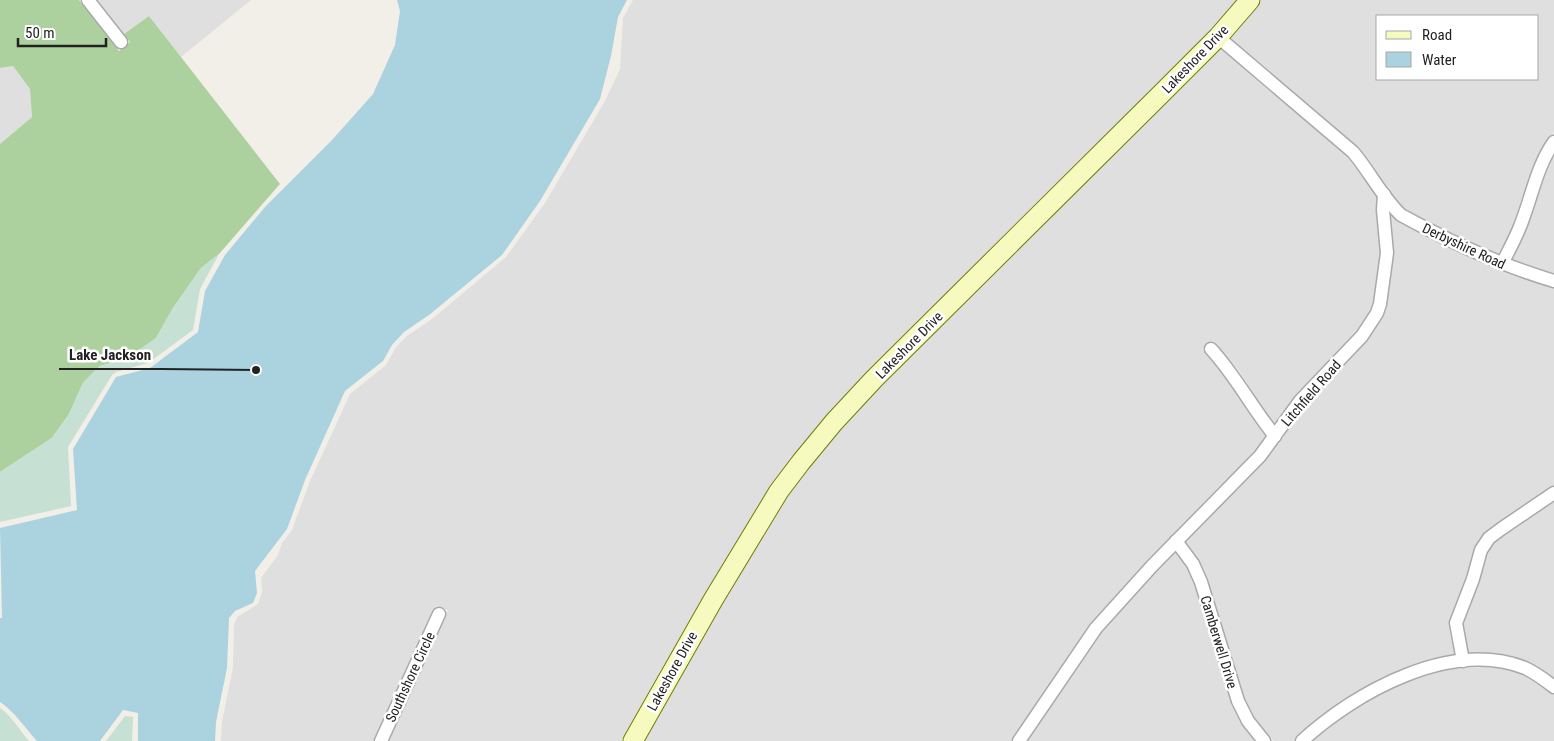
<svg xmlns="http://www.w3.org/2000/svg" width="1554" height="741" viewBox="0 0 1554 741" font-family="'Roboto Condensed',sans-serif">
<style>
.residential{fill:#e0dfdf;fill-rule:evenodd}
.forest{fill:#add19e}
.wetland{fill:#c6e0d4}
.water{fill:#aad3df}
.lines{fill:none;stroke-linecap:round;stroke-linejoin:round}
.street-casing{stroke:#a9a9a9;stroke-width:15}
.secondary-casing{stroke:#707d05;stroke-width:21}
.street{stroke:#fff;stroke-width:12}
.secondary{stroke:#f7fabf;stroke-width:19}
.labels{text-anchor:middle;stroke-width:5;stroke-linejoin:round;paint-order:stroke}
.street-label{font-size:14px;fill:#222;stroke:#fff}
.leader{fill:none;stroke:#222;stroke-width:2}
.callout-dot{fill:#222;stroke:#fff;stroke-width:2}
.callout-label{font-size:15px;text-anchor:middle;font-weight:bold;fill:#222;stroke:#fff;stroke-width:5;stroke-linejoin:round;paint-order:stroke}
</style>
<rect width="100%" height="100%" fill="#f2efe9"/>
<g class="residential">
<polygon points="97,0 251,0 181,57 149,16 124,34"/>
<polygon points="633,0 1242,0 829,418 626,741 388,741 448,610 436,606 374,741 221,741 222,722 233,667 234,626 237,617 258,604 262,592 261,578 278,555 282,543 292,530 310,481 350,394 386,365 396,347 407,336 432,319 506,257 545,203 605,101 620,69 623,18"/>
<path d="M1258 0H1554V132L1543 148 1513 228 1500 255 1477 246 1405 210 1397 202 1391 192V188L1388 187 1358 147 1226 36ZM1378 16H1538V79H1378Z"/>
<polygon points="1217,46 1348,157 1362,174 1378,197 1381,254 1374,303 1372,311 1357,333 1296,398 1275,425 1239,371 1213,341 1202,349 1228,379 1267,437 1255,452 1168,541 1091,625 1012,741 640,741 785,494 839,426"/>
<polygon points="13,66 30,89 32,117 0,144 0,68"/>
<polygon points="1554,153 1554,274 1511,260 1525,230"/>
<polygon points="1391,214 1408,226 1470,257 1514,276 1554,288 1554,485 1476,547 1471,558 1467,578 1449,623 1450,634 1455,655 1439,658 1383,678 1356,692 1336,705 1293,741 1274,741 1264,731 1254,717 1244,698 1207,580 1199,561 1185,541 1284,437 1283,435 1305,405 1367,340 1383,316 1387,304 1394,253"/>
<polygon points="1554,501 1554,679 1539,668 1527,662 1508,656 1487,654 1469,655 1462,623 1486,553 1494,542"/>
<polygon points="1175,551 1187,568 1195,585 1224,680 1232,704 1242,724 1255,741 1027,741 1101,631"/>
<polygon points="1485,667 1503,669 1521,674 1531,678 1554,695 1554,741 1311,741 1361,703 1405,682 1441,671 1458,668 1458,669"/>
</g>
<polygon class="forest" points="0,0 79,0 119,51 130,42 124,34 149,16 280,184 219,254 201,268 173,308 156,338 128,358 100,366 83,383 69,414 52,438 0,472 0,144 32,117 30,89 13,66 0,68"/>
<g class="wetland">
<polygon points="219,254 200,289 193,330 148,363 116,372 112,375 68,447 71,506 0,522 0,472 52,438 69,414 83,383 100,366 128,358 156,338 173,308 201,268"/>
<path d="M0 708C12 716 19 730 29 741H0Z"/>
<polygon points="125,716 133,717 132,741 106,741"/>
</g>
<path class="water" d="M397 0H627L618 17 611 56 600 99 540 201 502 255 429 315 404 332 392 345 383 361 345 391 305 480 287 529 255 571 257 593 253 603 235 611 229 618 227 668 216 722 215 741H138V713L123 710 100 741H37C25 728 15 712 0 702V618H2L0 528 77 510 73 449 116 377 150 368 198 332 205 291 225 255 265 207 332 140 373 94 395 45 400 11Z"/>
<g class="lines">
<defs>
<g id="street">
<polyline points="88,0 121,42"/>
<path d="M1218 37 1353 152C1370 172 1382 197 1401 215 1450 242 1500 265 1554 281"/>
<path d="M1502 264C1508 252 1514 241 1519 229 1531 201 1536 167 1554 142"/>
<path d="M1211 349C1236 376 1252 408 1275 436"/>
<polyline points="1176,541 1193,564 1201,582 1238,701 1248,721 1264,741"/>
<polyline points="1463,661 1456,623 1473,579 1481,550 1489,538 1501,529 1554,493"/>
<polyline points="381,741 439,614"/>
<polyline points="1019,741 1096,628 1152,566 1260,456 1300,401 1362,336 1377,313 1380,304 1387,253 1383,210 1384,194"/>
<path d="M1302 741C1355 692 1451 639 1525 668 1536 673 1545 680 1554 687"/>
</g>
<polyline id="secondary" points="633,741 713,600 779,491 801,462 834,422 874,379 1164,91 1218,37 1250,0"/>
</defs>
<use href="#street" class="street-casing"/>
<use href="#secondary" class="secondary-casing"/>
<use href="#street" class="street"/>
<use href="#secondary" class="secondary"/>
</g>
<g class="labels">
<g class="street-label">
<text transform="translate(1195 59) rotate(-46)" y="5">Lakeshore Drive</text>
<text transform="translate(1464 246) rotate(25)" y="5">Derbyshire Road</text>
<text transform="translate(909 345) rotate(-45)" y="5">Lakeshore Drive</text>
<text transform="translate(1311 393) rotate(-49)" y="5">Litchfield Road</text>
<text transform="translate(1219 642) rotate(73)" y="5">Camberwell Drive</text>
<text transform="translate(672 671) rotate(-61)" y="5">Lakeshore Drive</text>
<text transform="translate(410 677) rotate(-65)" y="5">Southshore Circle</text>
</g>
</g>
<path class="leader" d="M256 370L161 369H59"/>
<circle class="callout-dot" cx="256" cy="370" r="5"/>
<g class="callout-label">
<text x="110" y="360">Lake Jackson</text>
</g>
<rect x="1376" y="15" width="162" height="65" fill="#ffffff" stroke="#a7a7a7"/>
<rect x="1386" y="31" width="25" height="8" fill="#f7fabf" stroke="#a7a7a7"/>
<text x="1422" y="40" font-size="15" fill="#222222">Road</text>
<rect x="1386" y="52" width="25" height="15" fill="#aad3df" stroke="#a7a7a7"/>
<text x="1422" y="65" font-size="15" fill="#222222">Water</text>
<path d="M18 38v8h88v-8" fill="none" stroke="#222222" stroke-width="2.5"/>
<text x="25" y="38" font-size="15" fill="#222222" stroke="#ffffff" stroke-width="4" paint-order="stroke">50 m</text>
</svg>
